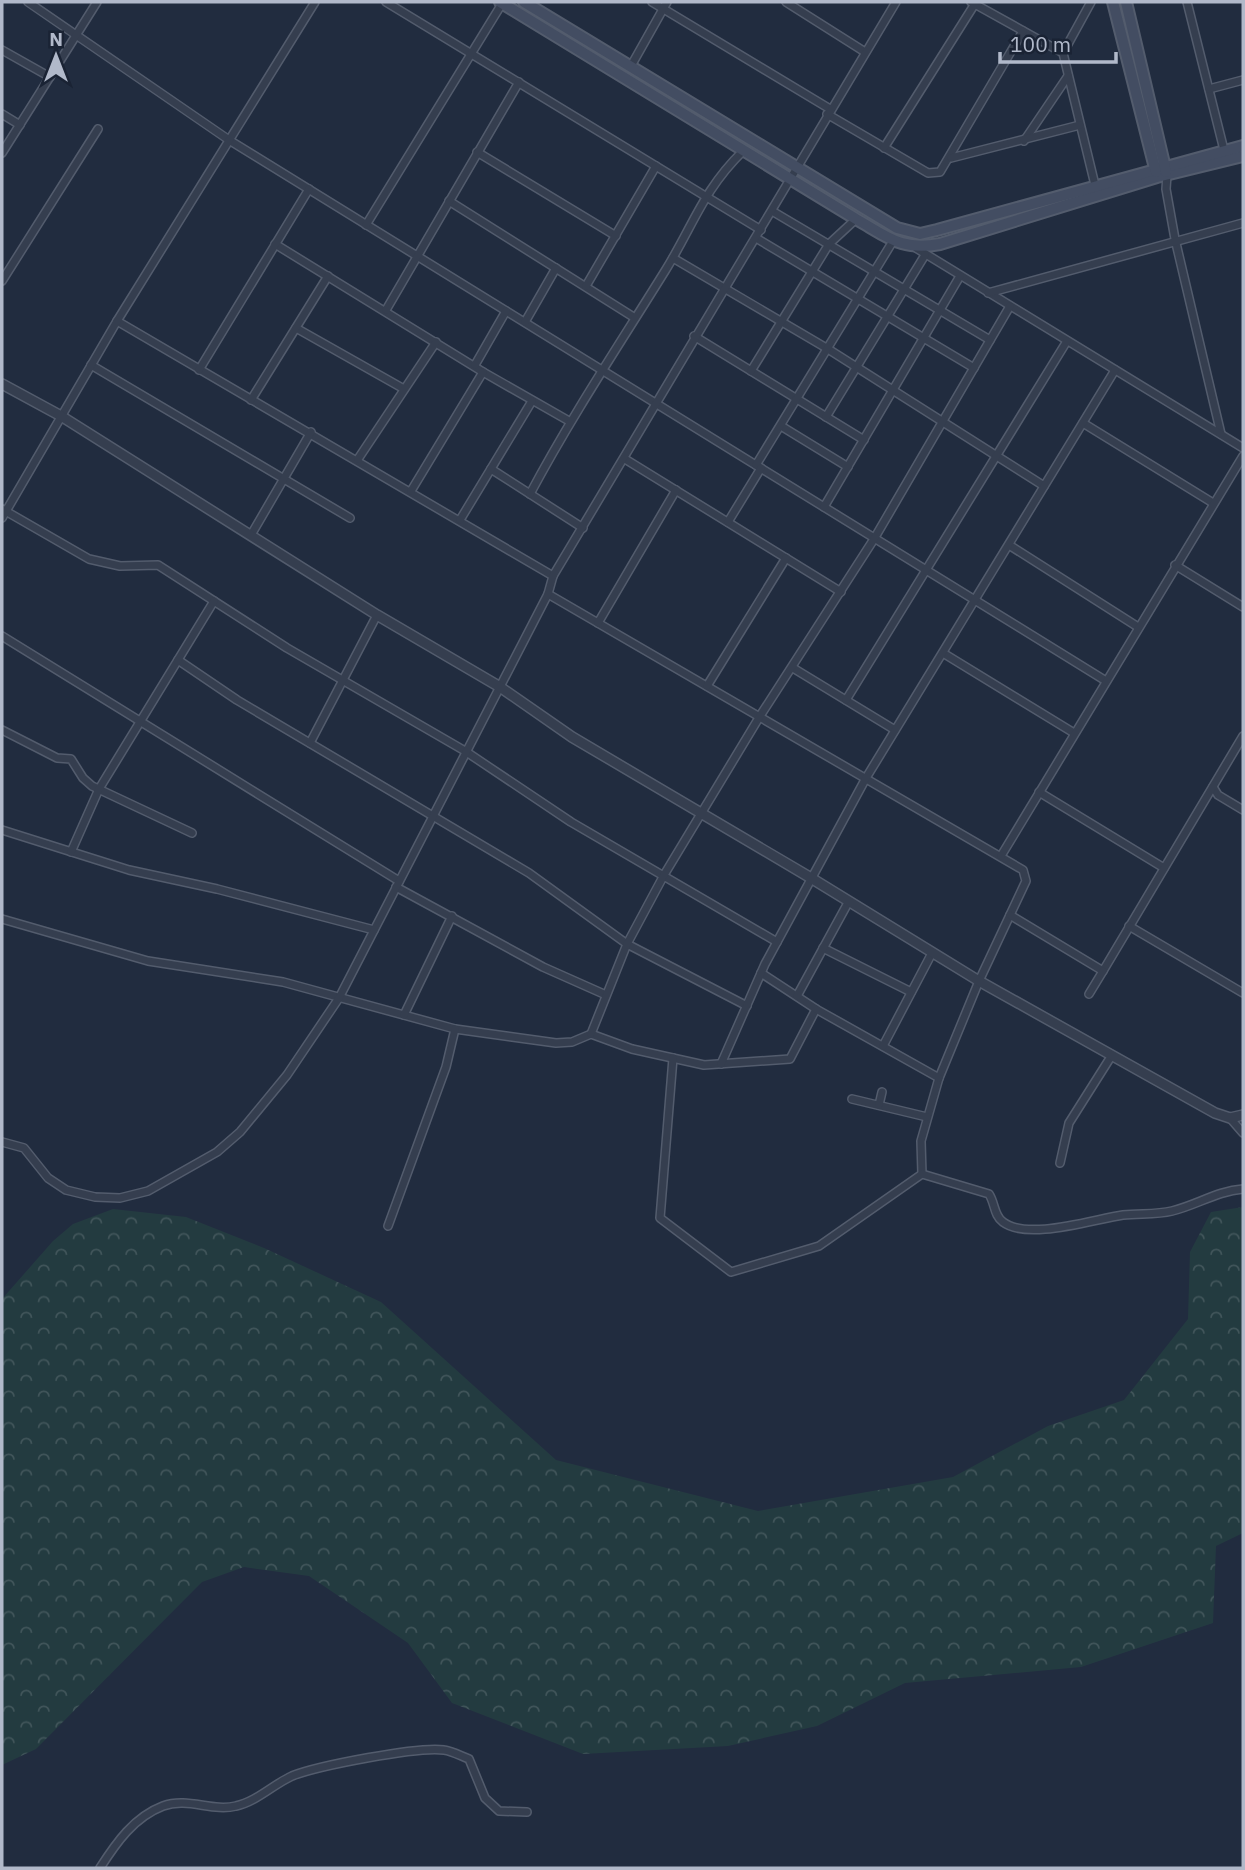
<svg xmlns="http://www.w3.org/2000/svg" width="1245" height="1870" viewBox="0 0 1245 1870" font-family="'IBM Plex Sans',sans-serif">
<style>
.forest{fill:url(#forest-crowns)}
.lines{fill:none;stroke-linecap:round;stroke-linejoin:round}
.minor-casing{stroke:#535c6d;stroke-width:10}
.tertiary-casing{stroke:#535c6d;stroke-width:12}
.secondary-casing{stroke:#535c6d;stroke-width:14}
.minor{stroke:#353e4f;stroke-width:7}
.tertiary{stroke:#353e4f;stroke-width:9}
.secondary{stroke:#434d62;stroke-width:10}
</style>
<defs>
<pattern id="forest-crowns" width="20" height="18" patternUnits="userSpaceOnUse" patternTransform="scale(1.75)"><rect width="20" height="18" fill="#233b40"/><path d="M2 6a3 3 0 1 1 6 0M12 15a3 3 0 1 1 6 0" fill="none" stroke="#41555a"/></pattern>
</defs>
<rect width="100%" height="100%" fill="#212c3f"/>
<polygon class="forest" points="1243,1207 1243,1533 1216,1546 1213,1623 1081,1667 905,1683 817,1726 728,1746 583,1754 452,1703 408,1643 309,1576 244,1567 202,1582 36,1749 2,1765 2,1299 53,1241 73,1224 113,1209 186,1217 264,1248 381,1302 556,1460 758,1511 953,1477 1048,1426 1124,1400 1188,1319 1190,1252 1211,1212"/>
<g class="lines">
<defs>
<g id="minor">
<polyline points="28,2 229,140 1106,681"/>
<polyline points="386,2 761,230"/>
<polyline points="652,2 830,109"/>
<polyline points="786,2 865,52"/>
<polyline points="971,2 1063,53 1091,2"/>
<polyline points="1187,2 1225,154"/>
<polyline points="2,50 50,77"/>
<polyline points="1063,53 1095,185"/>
<polyline points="631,66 667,2"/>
<polyline points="1209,89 1243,80"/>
<polyline points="2,114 20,125"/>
<polyline points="827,114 928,173 940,172 1023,31"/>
<polyline points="1024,141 1068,76"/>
<polyline points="884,148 976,2"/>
<polyline points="477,152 616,236"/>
<polyline points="2,153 97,2"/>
<polyline points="951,158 1080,125"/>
<polyline points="1167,175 1166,189 1175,239 1221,434"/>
<polyline points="449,201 635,318"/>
<polyline points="772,211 990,340"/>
<polyline points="366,225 503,2"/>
<polyline points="756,238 974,368"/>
<polyline points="275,244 483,372 569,421"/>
<polyline points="916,248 1243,448"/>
<polyline points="673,258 828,349 1044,486"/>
<polyline points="2,281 98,129"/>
<polyline points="586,286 656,166"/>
<polyline points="988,293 1243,223"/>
<polyline points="386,310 519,82"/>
<polyline points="117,321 553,576"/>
<polyline points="525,322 556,268"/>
<polyline points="296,328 404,389"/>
<polyline points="694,336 864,440"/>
<polyline points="91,365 350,518"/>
<polyline points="475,365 506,311"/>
<polyline points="199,370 309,189"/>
<polyline points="751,371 829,244 856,219"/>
<polyline points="251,400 328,276"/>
<polyline points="826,417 925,255"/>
<polyline points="1083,423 1213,503"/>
<polyline points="781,426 848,467"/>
<polyline points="358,459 436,342"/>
<polyline points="625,459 841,592"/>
<polyline points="756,465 893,241"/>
<polyline points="491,469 583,528"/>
<polyline points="411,491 483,372"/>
<path d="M530 494C571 417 619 345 665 271 693 226 703 190 743 151"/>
<polyline points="824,507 960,276"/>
<polyline points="2,509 89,559 120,566 158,565 287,648 465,751 571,822 777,942"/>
<polyline points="2,518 117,321 315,2"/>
<polyline points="460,520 532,401"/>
<polyline points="728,522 761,468"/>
<polyline points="251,535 311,432"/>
<polyline points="1009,545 1138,627"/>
<polyline points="1175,565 1243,607"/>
<polyline points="548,594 1023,870 1026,881 979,981 939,1078 921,1141 922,1174"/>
<polyline points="598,623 676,490"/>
<polyline points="2,636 399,881"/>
<polyline points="943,653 1074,733"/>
<polyline points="178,660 237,700 529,873 627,944 747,1006"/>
<polyline points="793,668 895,730"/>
<polyline points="707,686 786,558"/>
<polyline points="846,700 1067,341"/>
<polyline points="2,730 57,758 71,759 83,778 92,786 192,833"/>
<polyline points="310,743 377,615"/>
<polyline points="1213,787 1218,795 1243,810"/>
<polyline points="1039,792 1164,868"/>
<polyline points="2,830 129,870 217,889 374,930"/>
<polyline points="71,852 99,789 214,601"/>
<polyline points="1001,856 1243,456"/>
<polyline points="396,887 543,967 606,995"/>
<polyline points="1010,915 1103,971 1243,736"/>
<polyline points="2,919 148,961 283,982 455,1029 556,1043 572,1042 591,1034 632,1049 704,1065 790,1059 816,1009"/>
<polyline points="1129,926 1243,993"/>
<polyline points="823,948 911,992"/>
<polyline points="761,973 816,1009 939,1078"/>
<polyline points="1089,994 1103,971"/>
<polyline points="797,996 849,901"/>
<polyline points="404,1015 452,916"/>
<polyline points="591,1034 627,944 664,875 760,716 874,539 1010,306"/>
<polyline points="883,1046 932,953"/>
<path d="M673 1058 660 1218 731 1272 819 1246 922 1174 989 1194C995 1203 994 1216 1003 1222 1028 1241 1094 1219 1123 1215 1139 1213 1156 1215 1172 1211 1197 1205 1217 1191 1243 1189"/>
<polyline points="721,1064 765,964 866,778 1115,370"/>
<polyline points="852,1099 927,1117"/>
<polyline points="879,1105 882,1092"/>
<polyline points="1230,1118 1243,1133"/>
<polyline points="2,1142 24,1148 48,1178 66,1190 95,1197 120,1198 148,1191 217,1152 240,1132 287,1075 339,998 548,594 553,576 896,2"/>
<polyline points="1060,1163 1069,1123 1112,1055"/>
<polyline points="388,1226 446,1067 455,1029"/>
<path d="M100 1868C116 1843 134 1817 163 1806 188 1797 212 1812 236 1806 256 1802 274 1784 292 1776 317 1766 419 1746 444 1750 452 1751 461 1756 469 1759L485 1798 499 1811 527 1812"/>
</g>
<polyline id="tertiary" points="2,384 61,416 377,615 500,687 572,737 811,878 979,981 1215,1113 1230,1118 1243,1115"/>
<g id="secondary">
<path d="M500 2 856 219C888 237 901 251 940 244L1157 177 1243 156"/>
<polyline points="524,2 897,228 920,234 937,230 1243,146"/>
<polyline points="1113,2 1156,172"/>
<polyline points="1126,2 1166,172"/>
</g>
</defs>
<use href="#minor" class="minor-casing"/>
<use href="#tertiary" class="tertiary-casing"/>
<use href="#secondary" class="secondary-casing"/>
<use href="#minor" class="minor"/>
<use href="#tertiary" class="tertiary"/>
<use href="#secondary" class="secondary"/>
</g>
<rect width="1245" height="1870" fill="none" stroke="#b1b9ca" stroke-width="7"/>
<g transform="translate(56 56)" stroke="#1a2334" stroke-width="5" paint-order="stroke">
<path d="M0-5L12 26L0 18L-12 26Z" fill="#b1b9ca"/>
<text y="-10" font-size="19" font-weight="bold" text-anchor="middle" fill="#b1b9ca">N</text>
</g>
<path d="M1000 52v10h116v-10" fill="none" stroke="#b1b9ca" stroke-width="3.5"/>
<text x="1010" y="52" font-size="21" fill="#b1b9ca" stroke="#1a2334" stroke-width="5" paint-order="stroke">100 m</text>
</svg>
